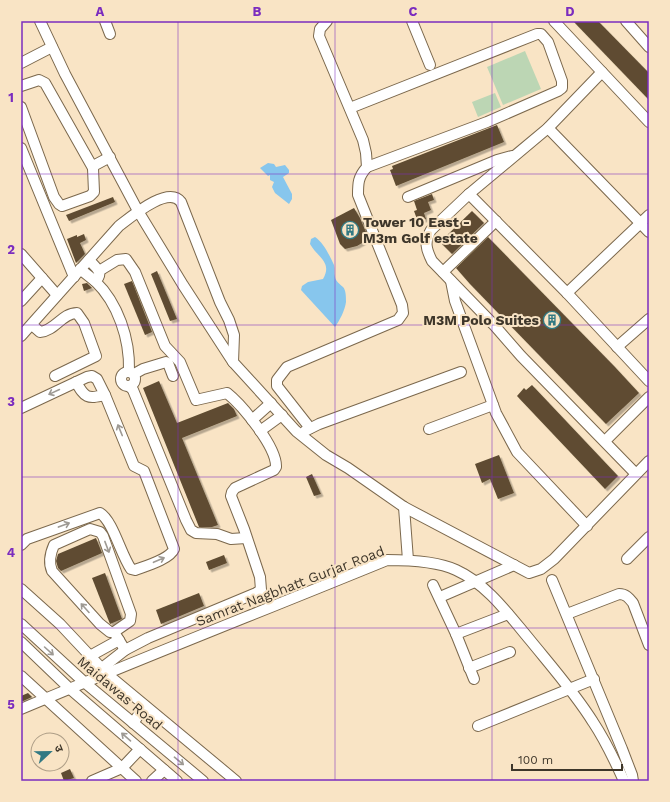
<svg xmlns="http://www.w3.org/2000/svg" width="670" height="802" viewBox="0 0 670 802" font-family="'Work Sans','Noto Sans Devanagari',sans-serif">
<style>
.green{fill:#bcd6b4}
.water{fill:#87c6ed}
.building{fill:#5e4c31;filter:url(#shadow)}
.lines{fill:none;stroke-linecap:round;stroke-linejoin:round}
.minor-casing{stroke:#7b684d;stroke-width:12}
.minor{stroke:#fff;stroke-width:10}
.oneway{stroke:#9e9a94}
.grid{fill:none;stroke:#7b2cbf;stroke-width:1;stroke-opacity:0.55}
.labels{text-anchor:middle;stroke-width:4;stroke-linejoin:round;paint-order:stroke}
.poi-label{font-size:14px;font-weight:bold;fill:#3e362a;stroke:#f9e4c5;text-anchor:start}
.street-label{font-size:14px;fill:#3e362a;stroke:#f9e4c5}
.neatline{fill:none;stroke:#7b2cbf;stroke-width:1.5}
.grid-label{font-size:13px;text-anchor:middle;font-weight:bold;fill:#7b2cbf}
</style>
<defs>
<filter id="shadow"><feDropShadow dx="2.5" dy="2.5" stdDeviation="0" flood-color="#0004"/></filter>
</defs>
<rect width="100%" height="100%" fill="#f9e4c5"/>
<g class="green">
<polygon points="525,51 541,89 503,105 487,67"/>
<polygon points="495,93 501,107 478,117 472,102"/>
</g>
<g class="water">
<polygon points="268,163 274,164 276,167 285,165 289,170 289,173 283,177 292,194 292,199 289,204 275,193 272,187 274,182 270,180 270,175 268,176 260,168"/>
<path d="M315 237C323 242 330 256 334 265 335 269 334 273 335 277 336 282 340 284 343 287 346 290 346 297 346 302 345 310 340 320 335 327L301 290 302 286 308 282 323 279C333 262 317 257 310 244L311 239Z"/>
</g>
<g class="building">
<polygon points="573,21 598,21 649,73 649,100"/>
<polygon points="497,125 504,142 396,186 390,170 393,169 392,166"/>
<polygon points="432,194 434,200 428,202 431,210 424,213 426,219 418,222 414,211 417,210 414,201"/>
<polygon points="113,197 115,202 69,221 66,215"/>
<polygon points="354,208 360,218 369,239 357,246 345,249 340,244 331,220"/>
<polygon points="472,211 484,223 452,254 440,242"/>
<polygon points="84,234 86,240 80,243 85,254 76,263 67,239 77,235 77,237"/>
<polygon points="488,237 614,366 639,393 606,424 470,284 456,268"/>
<polygon points="157,271 177,319 170,321 151,274"/>
<polygon points="132,281 152,332 145,335 124,284"/>
<polygon points="87,283 92,288 84,291 82,284"/>
<polygon points="159,381 177,423 228,403 234,409 237,416 182,438 218,525 212,527 199,527 143,388"/>
<polygon points="532,385 618,476 605,489 517,396 524,388 526,390"/>
<polygon points="499,455 514,493 498,499 490,479 482,483 475,464"/>
<polygon points="312,474 321,494 314,496 306,477"/>
<polygon points="96,538 102,553 61,571 58,568 56,561 58,554"/>
<polygon points="224,555 227,563 209,570 206,562"/>
<polygon points="105,573 122,619 110,624 92,578"/>
<polygon points="199,593 204,606 161,624 156,610"/>
<polygon points="28,693 32,697 21,702 21,696"/>
<polygon points="70,769 74,778 64,781 61,773"/>
</g>
<g class="lines">
<defs>
<g id="minor">
<polyline points="40,21 65,74 138,211 183,285 233,362"/>
<polyline points="105,21 110,34"/>
<polyline points="412,21 430,65"/>
<polyline points="554,21 649,122"/>
<polyline points="626,21 649,47"/>
<polyline points="21,63 52,47"/>
<path d="M602 72 548 128 469 194 431 230C424 242 426 249 432 261L494 325 521 356 636 474"/>
<polyline points="21,86 39,80 45,83 93,168"/>
<polyline points="21,107 54,197 59,204 62,206 90,196 94,192 93,168 95,165 110,157"/>
<polyline points="350,108 537,34 541,34 548,42 562,81 562,88 558,91 487,122 367,167"/>
<polyline points="548,128 649,232"/>
<polyline points="21,148 74,277"/>
<polyline points="469,194 567,293 649,381"/>
<polyline points="408,197 497,160 512,156"/>
<polyline points="21,254 57,295"/>
<path d="M80 269 95 281C105 273 95 267 89 260"/>
<path d="M99 271 117 260 126 259 135 272 165 346 180 362 196 400 227 393C242 405 277 447 276 467L274 470 235 488 232 492 231 496 244 529 260 577 261 590 256 593 148 638 125 650 102 668"/>
<polyline points="443,272 496,221"/>
<path d="M95 281C118 303 130 339 129 371"/>
<polyline points="451,281 455,301 496,413 517,452 587,526"/>
<polyline points="567,293 649,215"/>
<polyline points="21,301 42,278"/>
<path d="M32 325 40 332C55 331 62 313 77 313L84 323 96 356 55 376"/>
<path d="M21 336 119 226C131 217 168 185 181 202L220 302 229 320 234 335 233 362 296 431 326 455 348 468 404 507 529 573 541 569 554 559 649 461"/>
<polyline points="617,347 649,319"/>
<circle cx="128" cy="379" r="7"/>
<polyline points="134,374 143,369 166,362 168,363 173,376"/>
<path d="M76 382C85 398 87 399 105 395"/>
<polyline points="129,386 133,390 186,520 191,530 196,533 217,534 231,539 246,538"/>
<path d="M21 408 87 377 92 376 97 379 105 395 134 466 144 471 174 549C170 559 146 566 135 570L131 569C121 555 113 521 100 513L27 539 21 545"/>
<polyline points="252,420 271,403"/>
<path d="M310 428 277 386V380L287 367 398 320 403 313 402 305 358 195C358 183 358 177 367 167L366 153 363 140 319 36 320 29 327 21"/>
<polyline points="429,429 493,405"/>
<polyline points="260,431 282,415"/>
<polyline points="305,431 319,424 461,372"/>
<polyline points="605,441 649,397"/>
<polyline points="404,507 408,560"/>
<polyline points="627,559 649,537"/>
<polyline points="552,580 622,749 632,775 633,781"/>
<polyline points="433,585 456,634 474,679"/>
<polyline points="21,589 60,624 106,673 236,781"/>
<polyline points="440,597 514,565"/>
<path d="M567 614 619 594C626 594 629 598 633 603L649 645"/>
<polyline points="21,624 84,682 203,781"/>
<path d="M114 632 130 621 131 614 103 536 100 532 90 529 54 545C50 554 48 562 52 571L100 624 110 632H114L125 650"/>
<polyline points="456,634 508,614"/>
<polyline points="21,642 69,688 177,781"/>
<polyline points="90,656 119,640"/>
<polyline points="469,668 510,652"/>
<polyline points="21,676 136,781"/>
<path d="M21 709C142 658 265 610 387 560 407 560 437 561 456 570 487 584 509 615 530 640 552 667 575 693 593 722 605 740 615 761 624 781"/>
<polyline points="133,723 145,706"/>
<polyline points="478,726 594,679"/>
<polyline points="92,781 122,768 140,749"/>
<polyline points="152,781 164,770"/>
</g>
</defs>
<use href="#minor" class="minor-casing"/>
<use href="#minor" class="minor"/>
</g>
<defs><path id="oneway-shaft" d="M-6 0H5M1.5-3L5.5 0L1.5 3" fill="none" stroke-width="1.6" stroke-linecap="round" stroke-linejoin="round"/></defs>
<g class="oneway">
<use href="#oneway-shaft" transform="translate(54 392) rotate(155)"/>
<use href="#oneway-shaft" transform="translate(120 430) rotate(-112)"/>
<use href="#oneway-shaft" transform="translate(64 525) rotate(-20)"/>
<use href="#oneway-shaft" transform="translate(107 547) rotate(69)"/>
<use href="#oneway-shaft" transform="translate(159 560) rotate(-23)"/>
<use href="#oneway-shaft" transform="translate(85 608) rotate(-132)"/>
<use href="#oneway-shaft" transform="translate(49 651) rotate(42)"/>
<use href="#oneway-shaft" transform="translate(126 737) rotate(-139)"/>
<use href="#oneway-shaft" transform="translate(179 761) rotate(40)"/>
</g>
<path class="grid" d="M178 21V781M335 21V781M492 21V781M21 174H649M21 325H649M21 477H649M21 628H649"/>
<defs>
<symbol id="building-ring" viewBox="-11 -11 22 22"><circle r="9.5" fill="#f9e4c5" stroke="#327983" stroke-width="1.5"/><path d="M-4-6H4V6H1V3H-1V6H-4ZM-2.5-4.3h1.7v1.8h-1.7ZM.8-4.3h1.7v1.8H.8ZM-2.5-1h1.7V.8h-1.7ZM.8-1h1.7V.8H.8Z" fill="#327983"/></symbol>
</defs>
<g fill-rule="evenodd">
<use href="#building-ring" x="340" y="220" width="20" height="20"/>
<use href="#building-ring" x="542" y="310" width="20" height="20"/>
</g>
<g class="labels">
<g class="poi-label">
<text x="363" y="227">Tower 10 East -<tspan x="363" dy="16">M3m Golf estate</tspan></text>
<text x="539" y="325" text-anchor="end">M3M Polo Suites</text>
</g>
<g class="street-label">
<text transform="translate(290 586) rotate(-21)" y="5">Samrat Nagbhatt Gurjar Road</text>
<text transform="translate(120 693) rotate(40)" y="5">Maidawas Road</text>
</g>
</g>
<rect width="670" height="802" fill="none" stroke="#f9e4c5" stroke-width="44"/>
<g transform="translate(50 752) rotate(68)"><circle r="19" fill="#f9e4c5" stroke="#ae9e87"/>
<path d="M0-3L7 15L0 10L-7 15Z" fill="#327983"/>
<text y="-6" font-size="11" font-weight="bold" text-anchor="middle" fill="#3e362a">उ</text>
</g>
<path d="M512 764v6h110v-6" fill="none" stroke="#3e362a" stroke-width="2"/>
<text x="518" y="764" font-size="12" fill="#3e362a" stroke="#f9e4c5" stroke-width="3" paint-order="stroke">100 m</text>
<rect x="22" y="22" width="626" height="758" class="neatline"/>
<g class="grid-label">
<text x="100" y="16">A</text>
<text x="257" y="16">B</text>
<text x="413" y="16">C</text>
<text x="570" y="16">D</text>
<text x="11" y="102">1</text>
<text x="11" y="254">2</text>
<text x="11" y="406">3</text>
<text x="11" y="557">4</text>
<text x="11" y="709">5</text>
</g>
</svg>
